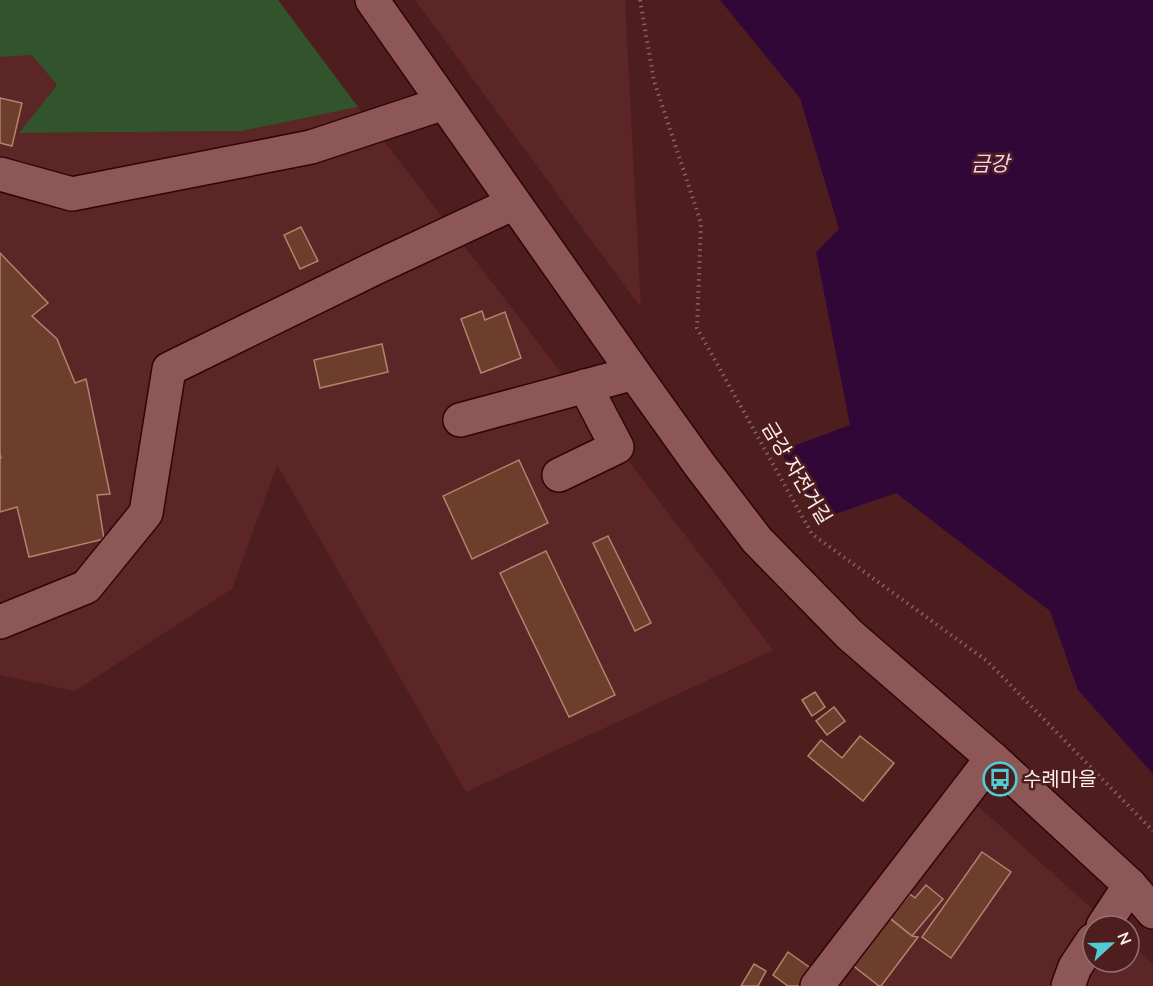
<svg xmlns="http://www.w3.org/2000/svg" width="1153" height="986" viewBox="0 0 1153 986" font-family="'Nunito Sans','Noto Sans KR',sans-serif">
<style>
.built{fill:#5c2526}
.green{fill:#31542c}
.water{fill:#310738}
.building{fill:#6e3e2c;stroke:#b6816d;stroke-width:1.5}
.lines{fill:none;stroke-linecap:round;stroke-linejoin:round}
.minor-casing{stroke:#310408;stroke-width:36}
.path{stroke:#866262;stroke-width:4;stroke-dasharray:1.5 4.5;stroke-linecap:butt}
.minor{stroke:#8d5756;stroke-width:33}
.labels{text-anchor:middle;stroke-width:5;stroke-linejoin:round;paint-order:stroke}
.street-label{font-size:20px;fill:#fbeeed;stroke:#4e1e1f}
.poi-label{font-size:20px;fill:#fbeeed;stroke:#4e1e1f;text-anchor:start}
.water-label{font-size:21px;font-style:italic;fill:#f5cdfc;stroke:#4e1e1f}
</style>
<rect width="100%" height="100%" fill="#4e1e1f"/>
<g class="built">
<polygon points="415,0 625,0 641,308"/>
<polygon points="32,54 57,85 20,133 242,131 358,107 773,650 466,792 277,465 232,589 75,691 0,675 0,57"/>
<polygon points="978,806 1111,926 1093,962 1129,962 1129,942 1153,964 1153,986 836,986"/>
</g>
<polygon class="green" points="0,0 278,0 358,107 242,131 19,133 57,85 32,55 0,57"/>
<polygon class="water" points="720,0 1153,0 1153,774 1078,690 1050,611 896,493 821,519 780,451 850,425 816,252 839,229 800,98"/>
<g class="building">
<polygon points="0,98 22,103 12,146 0,143"/>
<polygon points="301,227 318,261 300,269 284,235"/>
<polygon points="0,253 48,303 32,316 57,339 75,383 86,379 110,494 97,495 104,539 29,557 17,507 0,512 0,458 1,458 0,454"/>
<polygon points="482,311 485,320 505,312 521,358 481,373 461,319"/>
<polygon points="382,344 388,372 320,388 314,360"/>
<polygon points="519,460 548,523 472,559 443,496"/>
<polygon points="608,536 651,623 635,631 593,543"/>
<polygon points="546,551 615,695 569,717 500,573"/>
<polygon points="815,692 825,707 812,716 802,700"/>
<polygon points="834,707 845,721 827,735 816,721"/>
<polygon points="860,736 894,763 863,801 808,756 821,740 842,758"/>
<polygon points="982,852 1011,872 951,958 922,937"/>
<polygon points="926,885 943,899 912,936 890,918 910,894 915,898"/>
<polygon points="888,917 912,936 918,937 881,986 879,986 851,964"/>
<polygon points="788,952 816,972 806,986 788,986 773,975"/>
<polygon points="754,964 766,971 758,986 741,986"/>
</g>
<g class="lines">
<defs>
<g id="minor">
<polyline points="372,0 634,373 699,464 757,540 850,635 992,758 1130,885 1153,912"/>
<polyline points="0,174 72,194 311,147 444,103"/>
<polyline points="460,420 634,373"/>
<polyline points="559,475 617,447 585,386"/>
<polyline points="0,622 86,587 146,513 169,369 375,268 514,203"/>
<polyline points="1103,926 1130,885"/>
<polyline points="817,986 992,758"/>
<polyline points="1068,986 1075,967 1093,940"/>
</g>
</defs>
<use href="#minor" class="minor-casing"/>
<polyline class="path" points="640,0 654,81 701,223 697,328 812,534 987,661 1153,831"/>
<use href="#minor" class="minor"/>
</g>
<defs>
<symbol id="bus-ring" viewBox="-11 -11 22 22"><circle r="9.5" fill="#4e1e1f" stroke="#51ccd4" stroke-width="1.5"/><path d="M-5-6H5V4H4V6H2V4H-2V6H-4V4H-5ZM-3.5-4V0h7V-4ZM-3.5 1.2v1.5H-2V1.2ZM2 1.2v1.5H3.5V1.2Z" fill="#51ccd4"/></symbol>
</defs>
<g fill-rule="evenodd">
<use href="#bus-ring" x="981" y="760" width="38" height="38"/>
</g>
<g class="labels">
<g class="street-label">
<text transform="translate(797 473) rotate(59)" y="7">금강 자전거길</text>
</g>
<g class="poi-label">
<text x="1023" y="786">수례마을</text>
</g>
<g class="water-label">
<text x="990" y="171">금강</text>
</g>
</g>
<g transform="translate(1111 944) rotate(68)"><circle r="28" fill="#4e1e1f" stroke="#937171" stroke-width="1.5"/>
<path d="M0-4.5L10 22L0 15L-10 22Z" fill="#51ccd4"/>
<text y="-9" font-size="16" font-weight="bold" text-anchor="middle" fill="#fbeeed">N</text>
</g>
</svg>
